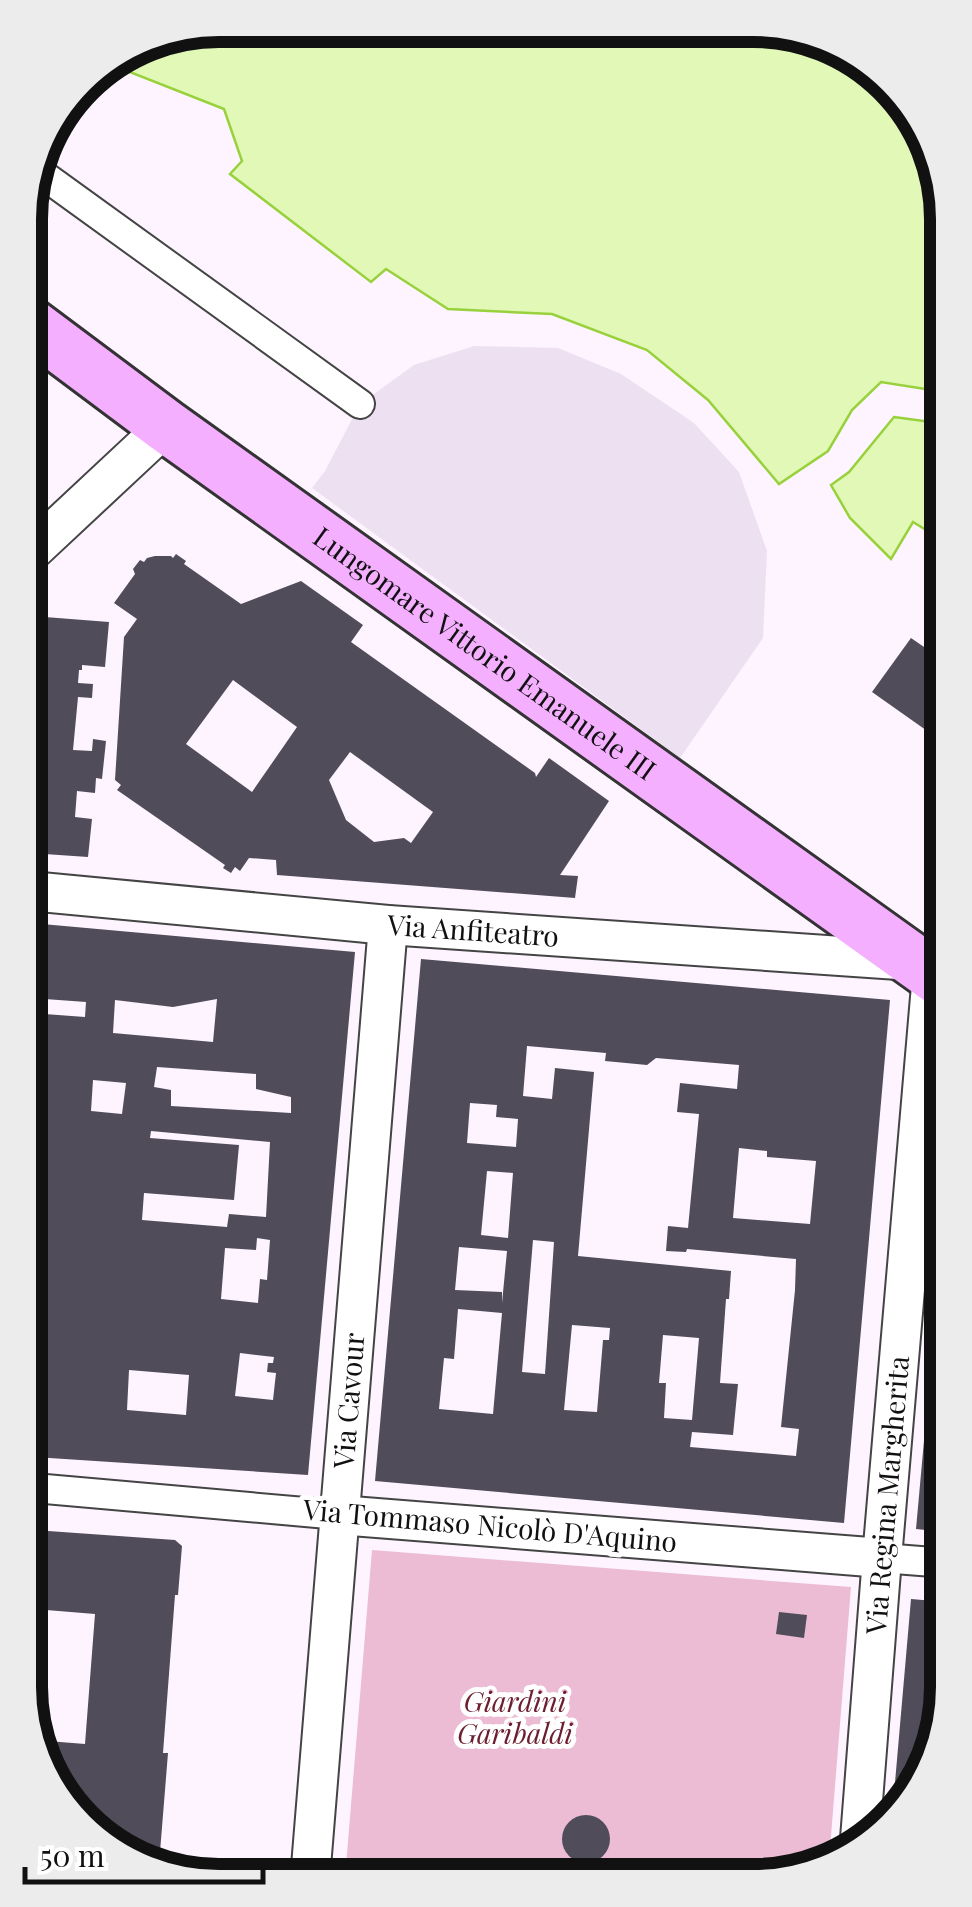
<svg xmlns="http://www.w3.org/2000/svg" width="972" height="1907" viewBox="0 0 972 1907" font-family="'Playfair Display',serif">
<style>
.green{fill:#ecbcd5}
.plaza{fill:#ede1f1}
.water{fill:#e1f8b7;stroke:#98d13c;stroke-width:2.5}
.building{fill:#514c5a;fill-rule:evenodd}
.lines{fill:none;stroke-linecap:round;stroke-linejoin:round}
.pedestrian-casing{stroke:#444;stroke-width:32}
.minor-casing{stroke:#444;stroke-width:42}
.secondary-casing{stroke:#333;stroke-width:58}
.pedestrian{stroke:#fff;stroke-width:28}
.minor{stroke:#fff;stroke-width:38}
.secondary{stroke:#f5afff;stroke-width:52}
.labels{text-anchor:middle;stroke-width:10;stroke-linejoin:round;paint-order:stroke}
.street-label{font-size:28px;fill:#111;stroke:#fff}
.park-label{font-size:28px;font-style:italic;fill:#6c1d2f;stroke:#fff}
.rim{fill:none;stroke:#111;stroke-width:12}
</style>
<rect width="100%" height="100%" fill="#fdf4ff"/>
<g class="green">
<polygon points="943,1087 944,1246 933,1239 930,1229"/>
<polygon points="372,1550 851,1587 829,1861 814,1872 345,1878"/>
</g>
<polygon class="plaza" points="474,346 558,348 621,374 694,423 739,472 767,551 763,638 680,758 312,488 325,471 360,404 414,365"/>
<g class="water">
<polygon points="220,25 790,29 880,73 937,158 938,391 881,382 852,410 828,451 779,484 708,400 647,350 552,314 448,309 386,269 371,282 230,174 242,161 224,109 122,69 113,60 146,40"/>
<polygon points="894,417 939,423 939,538 913,522 891,559 850,518 831,485 849,472"/>
</g>
<g class="building">
<polygon points="28,394 47,408 28,433"/>
<path d="M176 554 186 561 184 564 241 604 301 581 363 625 351 642 535 773 536 777 549 758 609 801 560 875 578 876 575 898 277 875 276 860 249 858 240 871 235 867 231 873 223 868 225 865 117 790 121 785 115 780 124 637 137 619 114 603 135 574 133 569 140 560 144 562 147 558 155 556H171L173 558ZM233 680 297 727 252 792 186 744ZM350 752 433 812 411 843 404 838 374 842 346 820 329 780Z"/>
<polygon points="32,616 109,622 105,667 82,665 82,670 79,670 78,683 93,684 92,698 78,697 73,750 92,751 93,739 106,741 102,779 96,778 95,793 77,791 75,817 92,819 88,857 30,853 29,648"/>
<polygon points="911,638 940,658 940,740 872,692"/>
<path d="M31 923 355 952 308 1475 34 1457 33 1277 43 1156 32 1155 31 1013 85 1017 86 1002 31 998ZM217 999 213 1042 113 1033 115 1000 173 1007ZM157 1067 256 1074V1089L291 1097V1113L171 1106V1090L154 1087ZM93 1080 126 1083 122 1114 91 1111ZM151 1131 270 1142 266 1217 229 1214 227 1227 142 1220 144 1193 234 1200 239 1145 150 1138ZM257 1238 270 1240 267 1280 260 1279 258 1303 221 1299 225 1248 256 1250ZM240 1353 274 1357 273 1363H268L267 1372 276 1373 273 1400 235 1396ZM129 1370 189 1375 186 1415 127 1410Z"/>
<path d="M421 959 890 1000 844 1523 375 1481ZM527 1046 606 1053 605 1061 647 1065 656 1058 739 1065 737 1089 680 1083 677 1112 699 1114 688 1228 668 1226 666 1251 686 1252 687 1249 796 1259 795 1290 781 1427 799 1429 796 1456 690 1447 692 1432 733 1435 738 1384 720 1383 726 1299H729L731 1271 578 1256 594 1072 555 1068 552 1099 523 1096ZM470 1103 497 1105 496 1117 518 1119 516 1147 467 1143ZM739 1148 767 1151V1157L816 1161 810 1224 733 1218ZM487 1171 513 1173 508 1238 481 1235ZM533 1240 554 1242 545 1374 522 1372ZM459 1247 507 1251 502 1303V1292L455 1290ZM458 1309 502 1313 493 1414 439 1409 444 1358 454 1359ZM572 1325 610 1328 609 1340H603L597 1412 564 1410ZM663 1335 699 1338 692 1420 664 1418 666 1383H659Z"/>
<polygon points="937,1297 944,1298 945,1532 916,1529"/>
<polygon points="34,1530 175,1540 182,1546 178,1595 175,1595 163,1753 168,1753 160,1852 155,1851 155,1862 92,1834 35,1749 35,1740 85,1744 95,1614 34,1609"/>
<polygon points="911,1599 946,1602 947,1700 906,1806 892,1817"/>
<polygon points="779,1612 807,1615 804,1638 776,1634"/>
<circle cx="586" cy="1839" r="24"/>
</g>
<g class="lines">
<defs>
<g id="pedestrian">
<polyline points="39,172 360,404"/>
<polyline points="34,1488 339,1515"/>
<polyline points="882,1558 946,1563"/>
</g>
<g id="minor">
<polyline points="29,554 166,426"/>
<path id="s1" d="M30 891 388 925 913 961"/>
<polyline points="908,1257 944,1261"/>
<polyline points="339,1515 882,1558"/>
<path id="s2" d="M860 1839 882 1558 932 974"/>
<path id="s3" d="M310 1879 388 925"/>
</g>
<g id="secondary">
<path id="s4" d="M27 322 166 426 942 981"/>
</g>
</defs>
<use href="#pedestrian" class="pedestrian-casing"/>
<use href="#minor" class="minor-casing"/>
<use href="#secondary" class="secondary-casing"/>
<use href="#pedestrian" class="pedestrian"/>
<use href="#minor" class="minor"/>
<use href="#secondary" class="secondary"/>
</g>
<g class="labels">
<g class="street-label">
<text dy="10" stroke="none"><textPath href="#s4" startOffset="565">Lungomare Vittorio Emanuele III</textPath></text>
<text dy="10" stroke="none"><textPath href="#s1" startOffset="445">Via Anfiteatro</textPath></text>
<text dy="10" stroke="none"><textPath href="#s3" startOffset="480">Via Cavour</textPath></text>
<text dy="10" stroke="none"><textPath href="#s2" startOffset="345">Via Regina Margherita</textPath></text>
<text transform="translate(490 1526) rotate(5)" y="10">Via Tommaso Nicolò D'Aquino</text>
</g>
<g class="park-label">
<text x="515" y="1712">Giardini<tspan x="515" dy="32">Garibaldi</tspan></text>
</g>
</g>
<path d="M0 0H972V1907H0ZM219 42H753A177 177 0 0 1 930 219V1687A177 177 0 0 1 753 1864H219A177 177 0 0 1 42 1687V219A177 177 0 0 1 219 42Z" fill="#ececec" fill-rule="evenodd"/>
<path class="rim" d="M219 42H753A177 177 0 0 1 930 219V1687A177 177 0 0 1 753 1864H219A177 177 0 0 1 42 1687V219A177 177 0 0 1 219 42Z"/>
<path d="M25 1867v15h238v-15" fill="none" stroke="#111111" stroke-width="5"/>
<text x="40" y="1867" font-size="30" fill="#111111" stroke="#ffffff" stroke-width="8" paint-order="stroke">50 m</text>
</svg>
